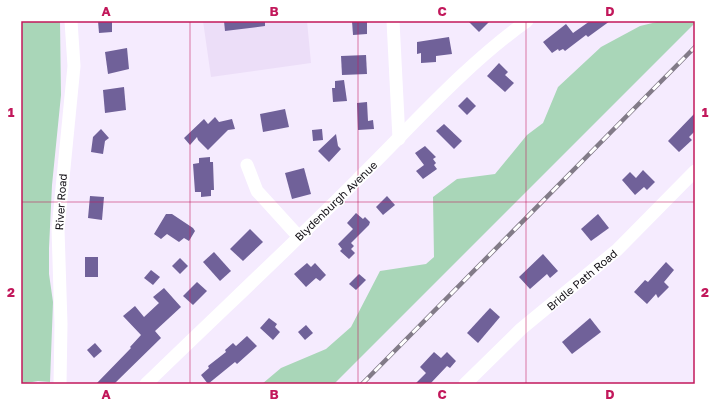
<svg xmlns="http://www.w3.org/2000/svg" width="716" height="405" viewBox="0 0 716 405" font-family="'Golos Text',sans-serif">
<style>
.built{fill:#ecdef8}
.green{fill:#a9d6b8}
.building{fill:#706199}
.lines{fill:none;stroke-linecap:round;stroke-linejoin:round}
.minor{stroke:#fff;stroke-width:13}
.rail-casing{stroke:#827b88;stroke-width:4.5}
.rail{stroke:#fff;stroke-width:3;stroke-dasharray:9;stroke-linecap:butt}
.grid{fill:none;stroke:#c2185b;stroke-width:1;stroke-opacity:0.55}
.labels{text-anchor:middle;stroke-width:3;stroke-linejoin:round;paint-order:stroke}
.street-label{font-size:11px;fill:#120f15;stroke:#fff}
.neatline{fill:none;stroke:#c2185b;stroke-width:1.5}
.grid-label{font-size:13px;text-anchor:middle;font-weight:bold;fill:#c2185b}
</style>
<rect width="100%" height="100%" fill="#f5ebfe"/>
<polygon class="built" points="203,21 307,21 311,63 211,77"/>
<g class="green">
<polygon points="21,21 60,21 61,95 52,185 49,248 49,274 53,302 50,382 38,381 21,384"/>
<polygon points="661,21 695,21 695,23 334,384 262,384 281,368 326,349 351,327 380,271 426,264 434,257 433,197 457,179 495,174 527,135 543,123 558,87 601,47 640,26"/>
</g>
<g class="building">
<polygon points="98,21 112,21 112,32 99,33"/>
<polygon points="224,21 265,21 265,26 225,31"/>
<polygon points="352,21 367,21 367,34 353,35"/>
<polygon points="468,21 490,21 479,32"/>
<polygon points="590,21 610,21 588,37 586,35 565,51 563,49 559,51 558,49 552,53 543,42 566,24 573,33"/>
<polygon points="449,37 452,54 436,56 436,62 421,63 421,53 417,54 417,42"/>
<polygon points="127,48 129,69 108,74 105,52"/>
<polygon points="366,55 367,74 342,75 341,56"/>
<polygon points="499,63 508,72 505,75 514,83 505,92 487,76"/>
<polygon points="344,80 347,101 333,102 332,88 335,88 335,81"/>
<polygon points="124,87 126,110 105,113 103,90"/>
<polygon points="467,97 476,106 467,115 458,106"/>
<polygon points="367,102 368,121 373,120 374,129 358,130 357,103"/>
<polygon points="285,109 289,127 263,132 260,114"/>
<polygon points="695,113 695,131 689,137 692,140 679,152 668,141"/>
<polygon points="215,117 219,122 232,119 235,129 228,130 208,150 198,140 197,137 190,145 184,138 204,119 208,124"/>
<polygon points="444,124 462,141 454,149 436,131"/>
<polygon points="101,129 109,138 105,141 103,154 91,152 93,137"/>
<polygon points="322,129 323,140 313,141 312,130"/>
<polygon points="336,134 338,146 341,149 329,162 318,151"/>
<polygon points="425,146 436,157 433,159 436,163 434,165 437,169 423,179 416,171 424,165 415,153"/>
<polygon points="210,157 210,162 213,162 214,190 211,190 211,196 201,197 201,192 195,192 193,164 199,163 199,158"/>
<polygon points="304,168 311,194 292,199 285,173"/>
<polygon points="643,170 655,182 647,190 644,187 635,195 622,180 630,172 636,178"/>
<polygon points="90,196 104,197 102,220 88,218"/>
<polygon points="387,196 395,205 383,215 376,207"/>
<polygon points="356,213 363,219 365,217 370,222 369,225 351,243 354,246 351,249 355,253 349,259 340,251 342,249 338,244 353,229 347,223"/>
<polygon points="166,214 172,214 193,228 195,231 189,241 184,238 179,242 167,234 161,239 154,234"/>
<polygon points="598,214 609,228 591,241 581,229"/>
<polygon points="250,229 263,242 243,261 230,249"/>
<polygon points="214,252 231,271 220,281 203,262"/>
<polygon points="543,254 558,271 550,278 547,274 530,289 519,277"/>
<rect x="85" y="257" width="13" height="20"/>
<polygon points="180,258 188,266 180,274 172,266"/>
<polygon points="666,262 674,270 664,282 669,287 658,298 656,294 647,304 634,292 645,280 648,282"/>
<polygon points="307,263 311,267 315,263 326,275 320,281 316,278 306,287 294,274"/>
<polygon points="151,270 160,277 153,285 144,278"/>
<polygon points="359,274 366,280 356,290 349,284"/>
<polygon points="197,282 207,291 193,305 183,296"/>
<polygon points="164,288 181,307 155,331 161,338 114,384 96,384 131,348 130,347 141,335 123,316 135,306 144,317 159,303 153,297"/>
<polygon points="490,308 500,317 478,343 467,333"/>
<polygon points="269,318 277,324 275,327 280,332 273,340 260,328"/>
<polygon points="590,318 601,332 572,354 562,342"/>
<polygon points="306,325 313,333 305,340 298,332"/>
<polygon points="247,336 257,346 237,364 235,362 208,384 201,375 209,368 208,366 226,352 225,350 233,343 236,346"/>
<polygon points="95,343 102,351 94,358 87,350"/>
<polygon points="434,352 441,358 447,352 456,361 450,368 447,366 430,384 415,384 426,373 420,367"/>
</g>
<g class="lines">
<g class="minor">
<polyline points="393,21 399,139"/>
<polyline points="247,165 257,191 299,237"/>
<polyline points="60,384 61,324 58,229 74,66 71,21"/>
<path d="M146 384C216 316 288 249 357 180 411 127 466 64 527 21"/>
<polyline points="465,384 521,329 617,250 695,171"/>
</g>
<defs>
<polyline id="rail" points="362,384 695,47"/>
</defs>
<use href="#rail" class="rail-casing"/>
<use href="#rail" class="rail"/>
</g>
<path class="grid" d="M190 21V384M358 21V384M526 21V384M21 202H695"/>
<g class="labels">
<g class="street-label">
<text transform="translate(336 201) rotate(-44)" y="4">Blydenburgh Avenue</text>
<text transform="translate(61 202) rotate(-86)" y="4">River Road</text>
<text transform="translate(582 280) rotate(-40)" y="4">Bridle Path Road</text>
</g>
</g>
<rect width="716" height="405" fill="none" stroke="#ffffff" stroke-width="44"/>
<rect x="22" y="22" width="672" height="361" class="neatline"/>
<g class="grid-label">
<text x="106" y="16">A</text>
<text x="274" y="16">B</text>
<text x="442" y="16">C</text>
<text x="610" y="16">D</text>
<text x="11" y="117">1</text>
<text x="705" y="117">1</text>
<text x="11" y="297">2</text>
<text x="705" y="297">2</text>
<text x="106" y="399">A</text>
<text x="274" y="399">B</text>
<text x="442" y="399">C</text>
<text x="610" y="399">D</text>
</g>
</svg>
